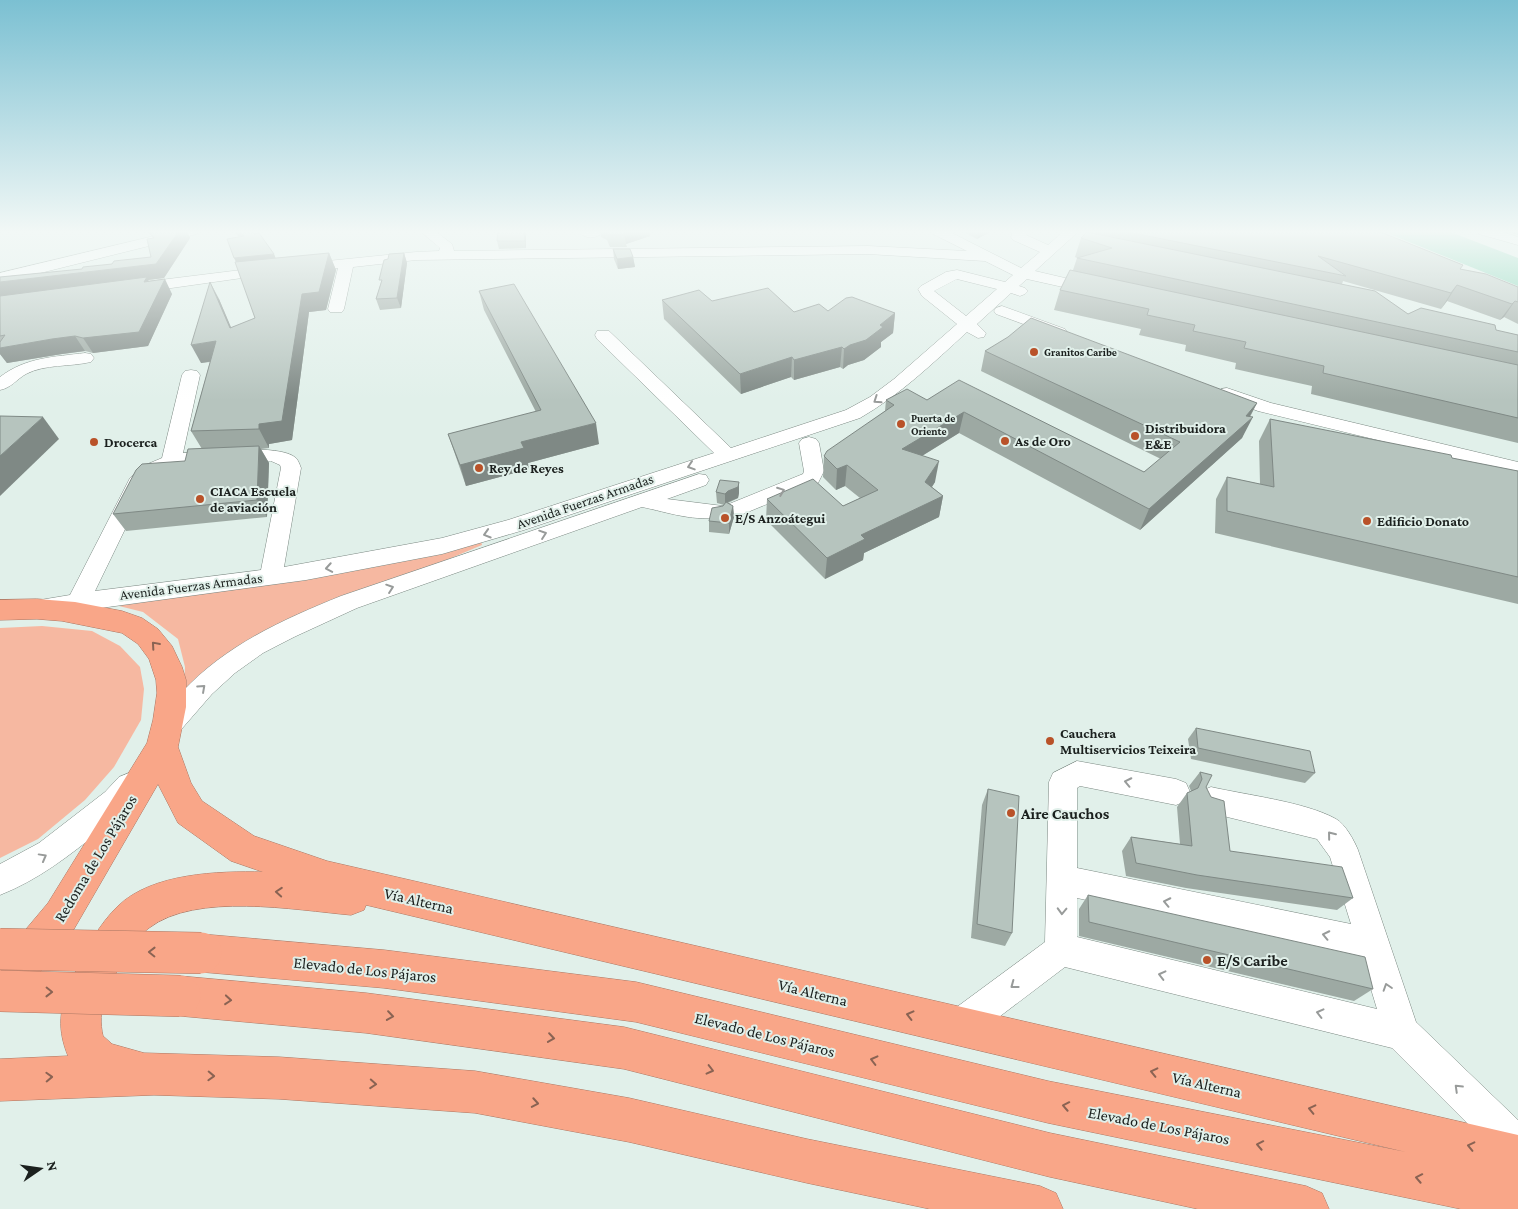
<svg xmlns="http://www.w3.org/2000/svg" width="1518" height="1209" viewBox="0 0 1518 1209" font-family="'Crimson Pro',serif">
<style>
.green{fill:#f6b8a1}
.water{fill:#79d2b0}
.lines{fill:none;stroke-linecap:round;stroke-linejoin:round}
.minor-casing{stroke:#7c8983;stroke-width:1}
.highway-casing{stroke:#ab7763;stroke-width:1}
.minor{fill:#fff;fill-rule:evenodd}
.highway{fill:#f9a688;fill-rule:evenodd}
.highway-bridge-casing{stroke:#ab7763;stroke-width:42;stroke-linecap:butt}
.highway-bridge{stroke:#f9a688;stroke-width:41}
.wall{fill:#9da9a3}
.shaded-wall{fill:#7f8985}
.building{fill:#b6c4be;stroke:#7f8985}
.oneway{stroke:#989b9a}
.oneway2{stroke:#8a6353}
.poi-dot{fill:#b95229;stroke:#e1f0ea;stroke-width:2}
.labels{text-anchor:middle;stroke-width:4;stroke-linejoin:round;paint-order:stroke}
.far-poi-label{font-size:11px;font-weight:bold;fill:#1b201e;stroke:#e1f0ea;text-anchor:start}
.poi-label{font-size:14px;font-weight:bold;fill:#1b201e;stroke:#e1f0ea;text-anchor:start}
.street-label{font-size:14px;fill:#1b201e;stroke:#e1f0ea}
.near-poi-label{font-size:16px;font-weight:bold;fill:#1b201e;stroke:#e1f0ea;text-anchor:start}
.near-street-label{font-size:16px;fill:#1b201e;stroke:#e1f0ea}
</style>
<rect width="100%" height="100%" fill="#e1f0ea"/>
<g class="green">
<polygon points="481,541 482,545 430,567 184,690 185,667 178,639 143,612 107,603"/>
<polygon points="42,626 92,631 120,646 140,667 144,689 141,720 114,767 85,800 38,839 0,858 0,628"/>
</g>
<polygon class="water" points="1382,231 1448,231 1518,258 1518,286"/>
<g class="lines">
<defs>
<g id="minor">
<polygon points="175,231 199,231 197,234 0,283 0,273"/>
<path d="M420 231H435L452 244 454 251 868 246 967 251 933 234 931 231H948L1021 268 1040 252 1013 240 1011 237 1013 231H1031L1026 235 1048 245 1064 231H1079L1035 271 1099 286 1102 289 1099 292 1094 294 1027 279 1019 286 1025 288 1028 291 1025 294 1020 296 1011 293 977 324 986 333 984 337 978 338 967 332C933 363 900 395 860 418L524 530 442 554 306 580 42 616 34 613 30 607 34 601 70 595 130 478 143 466 162 458 182 375 185 371 191 370 197 371 200 375 183 453C206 452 280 443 296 458 298 460 300 465 301 468L284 567 442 538 508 520 714 453 597 339 595 335 597 331H609L731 448 846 410 870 397 894 379 957 324 922 296 918 289 921 286 946 272 957 270 1005 282 1013 275 985 261 868 254 416 260 353 267 344 309 342 312H330L328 309 338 268 249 277 136 293 131 291 128 288 131 285 136 283 249 269 416 252 439 251 440 248ZM957 279 997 289 966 316 934 291ZM271 461 280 465 281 468 261 570 95 591 146 486 157 474 183 465Z"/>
<path d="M578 231H605C597 239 585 240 578 231Z"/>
<polygon points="1477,231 1499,231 1518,237 1518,245 1479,234"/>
<polygon points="1002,306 1065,329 1067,332 1065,335 1053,335 996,314 994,311 996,308"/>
<path d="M85 353 91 354 94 358 91 362C70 367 45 364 26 374 17 379 11 388 0 390V377C26 357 54 357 85 353Z"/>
<polygon points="1227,388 1271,403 1518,462 1518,474 1258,411 1221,397 1218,393 1221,389"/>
<polygon points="809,437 816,439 819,443 824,471 818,483 743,514 736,516 729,514 725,509 729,504 803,474 804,471 799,443 802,439"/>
<path d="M699 474 706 475 709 480 706 485 667 499 723 506 726 511 723 516C697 523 667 512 642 507L357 608 294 637 263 653 235 673 212 694 179 732 169 735 159 732 156 724C162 712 172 702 182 692 226 645 282 620 341 596Z"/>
<path d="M1077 761 1176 779 1186 783 1190 792 1186 801 1176 805 1080 786 1077 788V868L1351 924 1330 857 1317 839 1211 813 1201 809 1197 800 1201 791 1211 787C1246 795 1306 802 1336 819 1345 824 1354 840 1358 850L1416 1022 1518 1120V1165L1504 1160 1392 1048 1065 967 970 1039 958 1045 946 1039 940 1027 946 1015 1045 942 1049 782 1053 773ZM1077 898 1362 959 1377 1009 1077 937Z"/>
<path d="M129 773 139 777 143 786C134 805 117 817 101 830 69 856 38 880 0 895V864L39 843 105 792 119 777Z"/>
</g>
<g id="highway">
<path d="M37 599 75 602 122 611 142 618 158 629 172 646 182 667 186 680V707L178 747 191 783 202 801 254 836 327 861 1518 1135V1209H1461L1048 1123 636 1022 384 988 201 972 187 967 182 953 187 939 201 934 384 950 636 982 1048 1081 1406 1152 366 905 364 910 351 915C295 910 196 892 149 928 136 937 128 955 119 968 106 990 97 1010 103 1036L112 1044 144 1053 279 1057 475 1071 629 1098 807 1139 1040 1186 1056 1193 1063 1209H930L807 1183 629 1142 475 1113 279 1099 154 1095 0 1101V1059L68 1056C55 1024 61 1003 75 973 85 950 100 923 118 906 152 873 219 871 263 872L231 861 178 823 158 784 74 929 26 990 14 999 0 1005V960L48 903 147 743 153 720 157 693 156 680 149 659 138 644 122 633 62 621 37 619 0 620V600Z"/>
<polygon points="180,976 366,993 624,1027 1050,1133 1306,1186 1322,1193 1329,1209 1198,1209 1050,1177 624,1069 366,1033 180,1016 166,1010 160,996 166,982"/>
</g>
</defs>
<use href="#minor" class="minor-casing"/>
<use href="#highway" class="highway-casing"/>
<use href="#minor" class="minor"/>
<use href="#highway" class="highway"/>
<defs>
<g id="highway-bridge">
<polyline points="0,949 201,953"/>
<polyline points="0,991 180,996"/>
</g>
</defs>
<use href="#highway-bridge" class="highway-bridge-casing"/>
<use href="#highway-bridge" class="highway-bridge"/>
</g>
<g class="wall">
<polygon points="147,231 187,231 190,238 164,278 148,280 149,281 172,294 148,346 93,353 85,351 62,354 7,363 0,354 0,277 82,269 151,257 153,238 151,235 150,235"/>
<polygon points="233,231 253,231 254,234 274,254 275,258 329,253 336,270 326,310 309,312 292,440 269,444 269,448 261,449 269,463 267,517 126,531 113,514 185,461 202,449 191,431 210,362 201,363 219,299 231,328 255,318 236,262 239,237"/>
<polygon points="526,231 526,248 499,249 497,241"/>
<polygon points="600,231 649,231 650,236 626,244 627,247 610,247 607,240 601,237"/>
<polygon points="961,231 992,231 977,239"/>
<polygon points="1096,231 1378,231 1461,269 1518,287 1518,324 1504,317 1500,320 1447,301 1441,309 1343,281 1342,284 1408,314 1518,335 1518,443 1311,394 1312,386 1235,369 1236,363 1185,351 1186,345 1139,335 1141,329 1054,310 1060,290 1073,270 1077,258 1075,257 1081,238 1095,234"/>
<polygon points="1505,231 1518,231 1518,235"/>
<polygon points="613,249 633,257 635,267 618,269 614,259"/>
<polygon points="404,253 407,263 401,308 380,310 376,299 388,259"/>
<polygon points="479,291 599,444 528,463 529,469 466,486 448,434 536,412 484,310"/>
<polygon points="662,300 794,312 828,311 895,313 893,333 881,342 881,347 864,360 848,365 843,369 840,367 794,380 791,377 741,394 664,319"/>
<polygon points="985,351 1257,403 1250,417 1242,438 1140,530 959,433 922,456 935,482 932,487 943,496 939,517 864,553 863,560 825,579 766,520 767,499 843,506 860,498 845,486 836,490 823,477 824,456 885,411 886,400 927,400 1144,472 1161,459 981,371"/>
<polygon points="1270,419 1452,458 1518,471 1518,604 1215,533 1216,499 1227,477 1260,484 1259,441"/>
<polygon points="739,482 739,493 738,498 728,503 733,506 734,517 729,534 709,532 709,521 724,505 717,503 716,492"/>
<polygon points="1196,728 1315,773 1305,783 1191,759 1188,739"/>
<polygon points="1200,772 1230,851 1353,898 1337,910 1186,888 1126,876 1122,851 1131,837 1180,844 1177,807 1187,793 1191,791 1189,786"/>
<polygon points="988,789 1012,933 1005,946 971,938 982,805"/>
<polygon points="1088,895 1373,989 1354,1001 1079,936 1079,909"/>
</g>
<g class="shaded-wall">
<polygon points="148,231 167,231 150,235"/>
<polygon points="179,231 187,231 190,238 164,278 148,280 155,291 0,298 0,282 156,264"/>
<polygon points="524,231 526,231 526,248 525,241"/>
<polygon points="628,231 649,231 650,236 626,244 624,232"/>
<polygon points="979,231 992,231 977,239"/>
<polygon points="329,253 336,270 326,310 309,312 292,440 269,444 269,448 259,429 259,424 302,294"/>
<polygon points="404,253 407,263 401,308 397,298"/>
<polygon points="274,254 278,264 239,268 234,258"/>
<polygon points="633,257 635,267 618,269 617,259"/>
<polygon points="165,279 172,294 148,346 93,353 83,338"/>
<polygon points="210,282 219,299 239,346 230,328"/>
<polygon points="1457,285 1447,301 1441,309 1451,293"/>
<polygon points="1515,301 1504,317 1500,320 1512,304"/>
<polygon points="895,313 893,333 881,342 881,347 864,360 848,365 843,369 844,349 880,325"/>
<polygon points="75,336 85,351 62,354 7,363 0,354 0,348 52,339"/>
<polygon points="216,341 226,359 201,363 191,345"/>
<polygon points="842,347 840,367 794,380 794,360"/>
<polygon points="792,357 791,377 741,394 740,374"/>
<polygon points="1257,403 1246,423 1253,417 1242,438 1140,530 1149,509 1246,416"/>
<polygon points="964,412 959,433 899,470 902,449"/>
<polygon points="43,417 59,439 0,496 0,456"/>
<polygon points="596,423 599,444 528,463 529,469 466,486 460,465 521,442"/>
<polygon points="259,446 269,463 267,517 257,500"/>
<polygon points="939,461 935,482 921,503 925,482"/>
<polygon points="847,465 845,486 836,490 837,469"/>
<polygon points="739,482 739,493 738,498 728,502 725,506 725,494"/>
<polygon points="943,496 939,517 864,553 863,560 825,579 827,558 861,535"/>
<polygon points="733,506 734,517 729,534 729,523"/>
</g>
<g class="building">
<polygon points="155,231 179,231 156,264 0,282 0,277 82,269 83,267 112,264 114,261 151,257 147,239 154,238 150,232"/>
<polygon points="238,231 253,231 254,234 259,233 274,254 234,258 227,239 244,236"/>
<polygon points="498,231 524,231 525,241 497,241"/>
<polygon points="606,231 628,231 624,232 625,235 608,235"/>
<polygon points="1123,231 1378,231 1463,265 1460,269 1486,274 1518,287 1518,302 1515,301 1512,304 1457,285 1451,293 1318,256 1346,276"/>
<polygon points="1087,232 1375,291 1408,314 1421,308 1495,325 1496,330 1518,335 1518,352 1077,258 1112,248 1081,238"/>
<polygon points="613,249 630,249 633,257 617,259"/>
<polygon points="329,253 319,292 302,294 282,421 259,424 259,429 191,431 216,341 191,345 210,282 230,328 255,318 235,262"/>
<polygon points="404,253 397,298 376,299 382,280 379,280 384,260 388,259 389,254"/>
<polygon points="1070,270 1518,365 1518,418 1323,373 1324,366 1244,348 1246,342 1193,331 1195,325 1147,315 1149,309 1060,290"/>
<polygon points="147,277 144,282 165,279 139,332 83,338 75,336 52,339 0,348 0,342 5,335 0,336 0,296"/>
<polygon points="514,284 596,423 521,442 524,448 460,465 448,434 541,410 479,291"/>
<polygon points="768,288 794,312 819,304 828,311 846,298 852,297 895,313 880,325 883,327 866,340 850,345 844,349 842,347 794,360 792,357 740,374 662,300 699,290 712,301"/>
<polygon points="1031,318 1257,403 1246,416 1253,417 1149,509 964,412 902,449 939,461 925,482 943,496 861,535 865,539 827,558 767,499 813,479 843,506 878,490 847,465 837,469 824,456 827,451 894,405 886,400 907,389 927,400 959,380 1144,472 1180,442 985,351 1008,337"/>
<polygon points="0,416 43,417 0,456"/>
<polygon points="1270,419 1451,455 1452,458 1518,471 1518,577 1227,511 1227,477 1274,487"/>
<polygon points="259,446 257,500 113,514 136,470 142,464 185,461 188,449"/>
<polygon points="720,480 739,482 738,487 728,491 725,494 716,492"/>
<polygon points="726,502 733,506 729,523 709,521 712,508 723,506"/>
<polygon points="1196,728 1310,751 1315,773 1198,748"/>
<polygon points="1200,772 1212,775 1206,787 1211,797 1224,801 1230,851 1342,867 1353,898 1197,875 1136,863 1131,837 1192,846 1187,793 1198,788 1202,779"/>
<polygon points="988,789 1019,796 1012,933 977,924"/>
<polygon points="1088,895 1365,957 1373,989 1089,922"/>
</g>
<defs><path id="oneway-chevron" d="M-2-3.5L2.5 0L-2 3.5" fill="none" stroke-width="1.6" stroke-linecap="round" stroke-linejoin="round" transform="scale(1.25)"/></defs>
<g class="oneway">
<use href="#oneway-chevron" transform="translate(877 400) rotate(146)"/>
<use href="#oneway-chevron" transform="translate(691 466) rotate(162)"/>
<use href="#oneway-chevron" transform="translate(781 491) rotate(-21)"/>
<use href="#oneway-chevron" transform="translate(487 534) rotate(163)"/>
<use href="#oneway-chevron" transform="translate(543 534) rotate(-19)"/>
<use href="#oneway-chevron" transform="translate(329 568) rotate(170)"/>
<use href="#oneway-chevron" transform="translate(390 588) rotate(-19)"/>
<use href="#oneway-chevron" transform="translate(202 688) rotate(-42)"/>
<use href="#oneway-chevron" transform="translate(1128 782) rotate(-168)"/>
<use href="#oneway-chevron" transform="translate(1331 835) rotate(-129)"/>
<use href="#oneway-chevron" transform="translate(43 857) rotate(-29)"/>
<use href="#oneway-chevron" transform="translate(1167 902) rotate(-168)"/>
<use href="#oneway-chevron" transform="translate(1062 911) rotate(92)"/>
<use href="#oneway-chevron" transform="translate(1326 935) rotate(-168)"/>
<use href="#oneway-chevron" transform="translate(1162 975) rotate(-166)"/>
<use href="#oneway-chevron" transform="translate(1014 985) rotate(143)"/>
<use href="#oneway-chevron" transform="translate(1387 987) rotate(-108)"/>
<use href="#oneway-chevron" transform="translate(1320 1013) rotate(-166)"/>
<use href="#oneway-chevron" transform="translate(1458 1088) rotate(-136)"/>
</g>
<g class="oneway2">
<use href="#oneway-chevron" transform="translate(155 645) rotate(-131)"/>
<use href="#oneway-chevron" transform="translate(279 892) rotate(-176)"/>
<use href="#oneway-chevron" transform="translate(152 952) rotate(-179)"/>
<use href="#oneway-chevron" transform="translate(49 992) rotate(1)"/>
<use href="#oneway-chevron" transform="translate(228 1000) rotate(5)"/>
<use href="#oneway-chevron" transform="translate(910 1015) rotate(-166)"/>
<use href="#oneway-chevron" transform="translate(390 1016) rotate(8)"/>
<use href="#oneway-chevron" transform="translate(551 1038) rotate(8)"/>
<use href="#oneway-chevron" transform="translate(874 1060) rotate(-166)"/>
<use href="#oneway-chevron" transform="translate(710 1070) rotate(14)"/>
<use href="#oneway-chevron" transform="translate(1154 1072) rotate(-167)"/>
<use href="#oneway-chevron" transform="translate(211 1076) rotate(2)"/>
<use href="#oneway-chevron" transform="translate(49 1077) rotate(-2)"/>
<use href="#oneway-chevron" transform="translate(373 1084) rotate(4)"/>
<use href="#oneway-chevron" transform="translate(535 1103) rotate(10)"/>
<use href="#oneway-chevron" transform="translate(1066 1106) rotate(-169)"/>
<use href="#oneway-chevron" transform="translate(1312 1109) rotate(-167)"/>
<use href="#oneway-chevron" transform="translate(1260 1145) rotate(-169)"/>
<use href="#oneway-chevron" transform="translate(1471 1146) rotate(-167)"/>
<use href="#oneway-chevron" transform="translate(1419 1178) rotate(-169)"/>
</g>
<linearGradient id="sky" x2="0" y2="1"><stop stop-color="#7bc0d2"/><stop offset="0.58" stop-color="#f2f8f6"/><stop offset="1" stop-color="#f2f8f6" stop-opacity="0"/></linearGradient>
<rect width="1518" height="400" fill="url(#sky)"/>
<g class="poi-dot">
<circle cx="1034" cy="352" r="5"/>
<circle cx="901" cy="424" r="5"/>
<circle cx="1135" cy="436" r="5"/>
<circle cx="1005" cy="441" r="5"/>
<circle cx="94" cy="442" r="5"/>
<circle cx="479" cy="468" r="5"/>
<circle cx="200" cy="499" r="5"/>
<circle cx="725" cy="518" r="5"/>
<circle cx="1367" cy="521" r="5"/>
<circle cx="1050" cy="741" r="5"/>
<circle cx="1011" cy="813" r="5"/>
<circle cx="1207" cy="960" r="5"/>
</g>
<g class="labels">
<g class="far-poi-label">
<text x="1044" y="356">Granitos Caribe</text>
<text x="911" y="422">Puerta de<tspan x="911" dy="13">Oriente</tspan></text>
</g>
<g class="poi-label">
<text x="1145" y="433">Distribuidora<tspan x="1145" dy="16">E&amp;E</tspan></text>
<text x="1015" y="446">As de Oro</text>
<text x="104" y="447">Drocerca</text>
<text x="489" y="473">Rey de Reyes</text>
<text x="210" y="496">CIACA Escuela<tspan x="210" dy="16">de aviación</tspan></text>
<text x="735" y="523">E/S Anzoátegui</text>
<text x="1377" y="526">Edificio Donato</text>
<text x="1060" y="738">Cauchera<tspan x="1060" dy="16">Multiservicios Teixeira</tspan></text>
</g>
<g class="street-label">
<text transform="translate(585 501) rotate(-19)" y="5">Avenida Fuerzas Armadas</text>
<text transform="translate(191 586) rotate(-7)" y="5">Avenida Fuerzas Armadas</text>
</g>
<g class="near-poi-label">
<text x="1021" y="819">Aire Cauchos</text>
<text x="1217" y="966">E/S Caribe</text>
</g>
<g class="near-street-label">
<text transform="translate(95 858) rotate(-59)" y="6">Redoma de Los Pájaros</text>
<text transform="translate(419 900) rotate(13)" y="6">Vía Alterna</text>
<text transform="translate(365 969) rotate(6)" y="6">Elevado de Los Pájaros</text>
<text transform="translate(813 992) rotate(14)" y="6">Vía Alterna</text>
<text transform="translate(765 1034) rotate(14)" y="6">Elevado de Los Pájaros</text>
<text transform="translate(1207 1084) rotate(13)" y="6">Vía Alterna</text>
<text transform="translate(1159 1125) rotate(11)" y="6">Elevado de Los Pájaros</text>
</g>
</g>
<g transform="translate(40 1169) rotate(77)" stroke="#e1f0ea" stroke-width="4" paint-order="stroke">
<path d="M0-4L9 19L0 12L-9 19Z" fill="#1b201e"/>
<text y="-8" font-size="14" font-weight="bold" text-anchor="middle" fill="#1b201e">N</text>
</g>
</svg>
